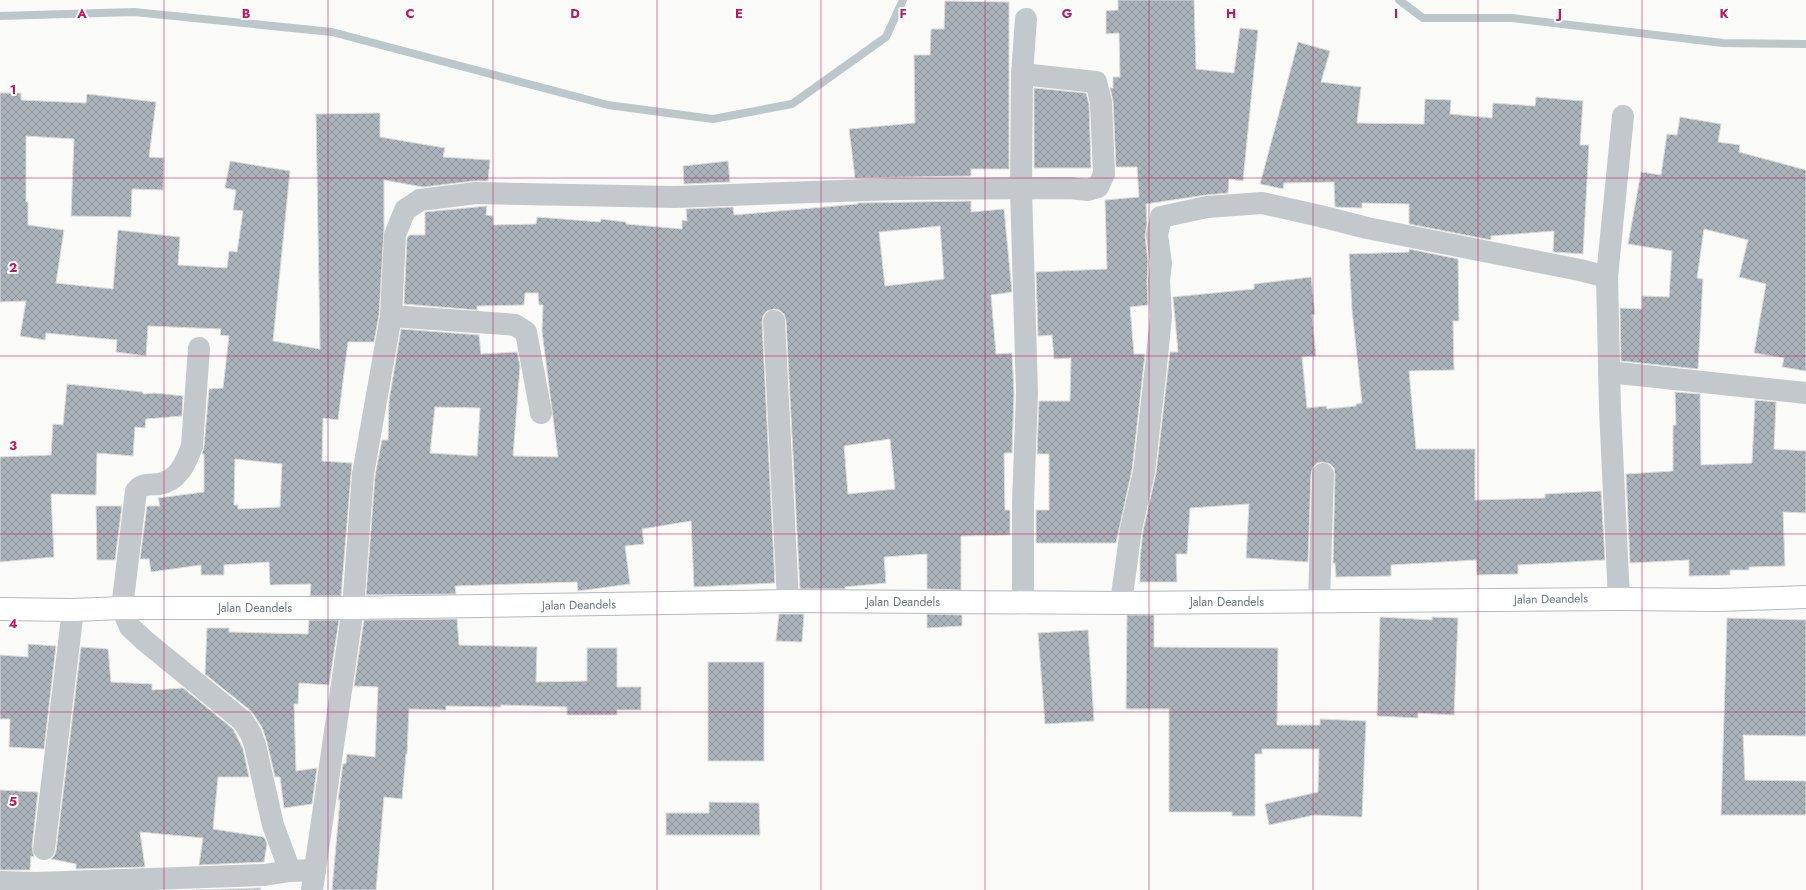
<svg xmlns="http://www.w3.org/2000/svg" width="1806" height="890" viewBox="0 0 1806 890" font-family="Jost,sans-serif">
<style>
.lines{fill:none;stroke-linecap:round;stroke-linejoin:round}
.stream{stroke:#bbc7cb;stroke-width:8}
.building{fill:url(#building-cross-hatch);stroke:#dcdcda;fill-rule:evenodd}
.secondary-casing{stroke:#b3babf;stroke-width:24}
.street{stroke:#c3c8cc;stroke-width:22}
.secondary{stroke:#fff;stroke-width:22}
.grid{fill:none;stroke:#c2185b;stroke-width:1;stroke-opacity:0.55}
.labels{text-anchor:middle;stroke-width:4;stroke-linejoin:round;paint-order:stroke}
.street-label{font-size:12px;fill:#657683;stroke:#fff}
.grid-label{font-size:13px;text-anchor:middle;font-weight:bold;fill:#c2185b;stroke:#fff;stroke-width:4;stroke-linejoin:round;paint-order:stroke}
</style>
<defs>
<pattern id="building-cross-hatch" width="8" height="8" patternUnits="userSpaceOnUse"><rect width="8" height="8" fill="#aab3b9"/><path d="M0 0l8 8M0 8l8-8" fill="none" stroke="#8e969c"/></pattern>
</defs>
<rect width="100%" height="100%" fill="#fafaf8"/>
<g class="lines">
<g class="stream">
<polyline points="1399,0 1423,18 1512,18 1723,43 1806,44"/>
<polyline points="0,16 134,12 332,32 608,105 713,119 792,104 886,37 903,0"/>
</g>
</g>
<g class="building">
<polygon points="1118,0 1194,0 1196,69 1234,73 1240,28 1258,30 1243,181 1229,179 1228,193 1206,195 1146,204 1147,224 1145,236 1148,261 1147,282 1148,305 1130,307 1134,354 1145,354 1132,470 1116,543 1036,543 1036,510 1049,510 1049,454 1037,454 1039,401 1070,401 1071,358 1054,359 1052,335 1038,336 1036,272 1107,269 1105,200 1139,197 1137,167 1116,167 1113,101 1110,88 1113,88 1113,77 1120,77 1119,33 1106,34 1106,11 1118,10"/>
<polygon points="945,1 1009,2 1009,169 971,169 971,176 855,178 849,129 915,123 914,55 930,55 931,29 944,29"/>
<polygon points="1298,42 1330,51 1321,82 1361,87 1357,123 1424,124 1425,99 1451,100 1450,114 1492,118 1493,103 1535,106 1536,97 1583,101 1580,145 1589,145 1583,254 1553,252 1554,231 1491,236 1491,240 1409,224 1409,204 1362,203 1362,208 1335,207 1334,182 1284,183 1283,189 1260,184"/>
<polygon points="1034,88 1086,93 1089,104 1091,168 1034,168"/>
<path d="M0 93H21V100L86 103 87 94 156 102 149 157 164 158 163 190 132 189 131 217 71 216 74 139 26 136V202H28V225L64 230 56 283 113 289 118 230 180 237 178 265 227 268 229 251 237 252 243 211 233 210 236 190 225 188 230 161 290 171 273 341 320 349 316 114 380 113V137L445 148 443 157 490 160 488 181H474L423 187 384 180V229L379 315 374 342H348L338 420 323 418 322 461 352 463 341 596H310L311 584 270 585 269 562 224 565V575H201V565L151 572 149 559H140L147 506H160L158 498 204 492V454H202L204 447 209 389 223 388 229 336 220 335 221 329 148 326 146 356 116 352 117 340 46 333 45 340 20 336 26 301 0 302ZM235 459 282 464 280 507 238 509V505H234Z"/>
<polygon points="1680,117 1721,124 1718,142 1740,145 1739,152 1806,170 1806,371 1782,367 1784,358 1754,353 1766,284 1739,277 1748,240 1704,229 1697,278 1703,279 1698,369 1621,361 1620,308 1642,309 1642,296 1669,297 1672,251 1628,244 1641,172 1661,175 1667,134 1677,135"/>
<polygon points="728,161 730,182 684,184 683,166"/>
<path d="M971 201V212L1004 209 1012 292 991 295 996 354 1012 353 1014 394 1012 453H1004L1005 510H1010V535L961 536V590L927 589V554L884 557 886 583 845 587V589H800L786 320 784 314 779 310 774 309 767 311 763 316 762 322 775 583 694 587 691 521 642 529 644 544 625 546 630 584 578 591 577 582 455 586 456 594 366 595 375 476 382 440H388L389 401 401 329 479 335 481 354 517 352 520 366 513 456 558 457 542 331 543 305H539L538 293H525L524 305 477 306V310L404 304 407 238 409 235H425V212L487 206 486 215 493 216V225L536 224 537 217 600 222 601 219 626 222V224L682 229V220L687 221 686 209 733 207 734 215 858 204 857 203ZM940 226 944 279 885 286 879 232ZM435 407 480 408 477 456 430 453ZM890 439 895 489 848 494 844 446Z"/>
<polygon points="1409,249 1458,259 1459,321 1453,321 1454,370 1409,371 1416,449 1475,449 1475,500 1545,498 1545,494 1601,491 1605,560 1518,565 1518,574 1477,575 1476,560 1391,565 1391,576 1336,577 1335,563 1333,563 1335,474 1334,468 1330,464 1323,462 1317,463 1313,467 1311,474 1308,562 1246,558 1249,504 1190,508 1187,554 1176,554 1177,582 1140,582 1140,558 1143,531 1156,473 1170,352 1178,352 1173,297 1254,289 1254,284 1311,277 1315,314 1312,315 1316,356 1302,357 1307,408 1326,406 1327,409 1356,406 1356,404 1362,403 1352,310 1349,254 1409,252"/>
<polygon points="67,384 143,392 143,394 155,393 183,396 182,416 146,419 145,428 135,427 133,456 97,453 96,495 51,494 54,557 0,562 0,457 51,455 53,424 63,425"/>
<polygon points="1675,392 1700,394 1701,465 1752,463 1755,400 1776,402 1774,449 1806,451 1806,513 1783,512 1785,566 1749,567 1749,570 1730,570 1730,575 1689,576 1689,560 1630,563 1626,474 1673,471 1673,425 1676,425"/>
<polygon points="96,506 122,506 115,560 97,560"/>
<polygon points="779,614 804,614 802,642 776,641"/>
<polygon points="927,614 962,615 962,626 927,628"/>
<polygon points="1127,615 1154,615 1154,647 1278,648 1277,725 1320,725 1320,719 1366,721 1362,817 1314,815 1269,825 1265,804 1318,792 1319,749 1262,749 1262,754 1255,754 1255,816 1232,816 1232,812 1169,812 1169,709 1126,709"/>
<polygon points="1380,617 1432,620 1432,617 1458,618 1454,715 1418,713 1418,718 1377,716"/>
<polygon points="1727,618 1806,620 1806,736 1743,735 1745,780 1806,781 1806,815 1721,815"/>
<polygon points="457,619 459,645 537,647 536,682 587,681 587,648 617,648 617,687 641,687 641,710 617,710 617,715 567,715 567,707 501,705 501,707 446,706 446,710 409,709 407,754 406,754 402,799 384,797 376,890 332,890 340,800 338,800 343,764 346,763 347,754 375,757 378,687 354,686 364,620"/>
<polygon points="309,620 339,620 329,685 299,683 298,704 294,704 296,771 317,768 312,804 284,808 280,777 275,777 267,742 262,727 251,711 205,674 207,628 229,628 229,632 308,634"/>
<polygon points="1088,630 1094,721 1045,724 1038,633"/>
<polygon points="28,644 56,646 44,749 9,747 10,719 0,719 0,655 28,657"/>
<polygon points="81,647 108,649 111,682 152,684 152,690 183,688 233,729 243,749 249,777 218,777 213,829 264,837 267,844 264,862 199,865 203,838 140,832 145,867 76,869 76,864 51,859 54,856 56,851"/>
<rect x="708" y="662" width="56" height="99"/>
<polygon points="0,790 38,792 32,847 34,857 31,856 30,870 0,870"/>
<polygon points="709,802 759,803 760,835 666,835 666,813 709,813"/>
<polygon points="261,888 260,890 196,890"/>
</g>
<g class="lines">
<defs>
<polyline id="secondary" points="0,609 73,610 122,608 353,608 788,601 1121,603 1619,599 1718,600 1806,597"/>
</defs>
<use href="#secondary" class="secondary-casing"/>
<g class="street">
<polyline points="391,316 505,324 515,325 526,332 541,413"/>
<polyline points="774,321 788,601"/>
<path d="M199 348 192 446C186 463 178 481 159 484 150 485 142 483 136 491L122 608 130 627 145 641 243 721 251 734 255 745 273 825 290 871 315 870"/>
<polyline points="1609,372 1806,393"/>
<polyline points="1619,599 1610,409 1607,277 1623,116"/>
<polyline points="1319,601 1323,474"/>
<polyline points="1023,603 1023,503 1027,393 1021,189 1022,74 1026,19"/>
<polyline points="1121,603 1131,529 1144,472 1156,366 1161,316 1159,281 1161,263 1157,235 1161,217 1207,207 1262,203 1320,216 1367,228 1580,270 1607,277"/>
<polyline points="44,849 73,610"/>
<polyline points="0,882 37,883 264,875 290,871"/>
<polyline points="312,890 353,608 363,474 391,316 395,235 405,210 420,200 476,193 675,197 896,189 1069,188 1088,190 1098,187 1104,174 1101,102 1096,82 1022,74"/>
</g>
<use href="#secondary" class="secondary"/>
</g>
<path class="grid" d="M164 0V890M328 0V890M493 0V890M657 0V890M821 0V890M985 0V890M1149 0V890M1313 0V890M1478 0V890M1642 0V890M0 178H1806M0 356H1806M0 534H1806M0 712H1806"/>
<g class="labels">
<g class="street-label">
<text transform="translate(1551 599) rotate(-1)" y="4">Jalan Deandels</text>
<text x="903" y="606">Jalan Deandels</text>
<text x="1227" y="606">Jalan Deandels</text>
<text transform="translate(579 605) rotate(-1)" y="4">Jalan Deandels</text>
<text x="255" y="612">Jalan Deandels</text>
</g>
</g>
<g class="grid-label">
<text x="82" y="18">A</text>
<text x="246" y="18">B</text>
<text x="410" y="18">C</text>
<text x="575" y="18">D</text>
<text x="739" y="18">E</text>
<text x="903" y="18">F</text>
<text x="1067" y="18">G</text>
<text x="1231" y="18">H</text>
<text x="1396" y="18">I</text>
<text x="1560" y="18">J</text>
<text x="1724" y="18">K</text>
<text x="13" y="94">1</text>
<text x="13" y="272">2</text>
<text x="13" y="450">3</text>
<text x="13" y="628">4</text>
<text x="13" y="806">5</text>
</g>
</svg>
